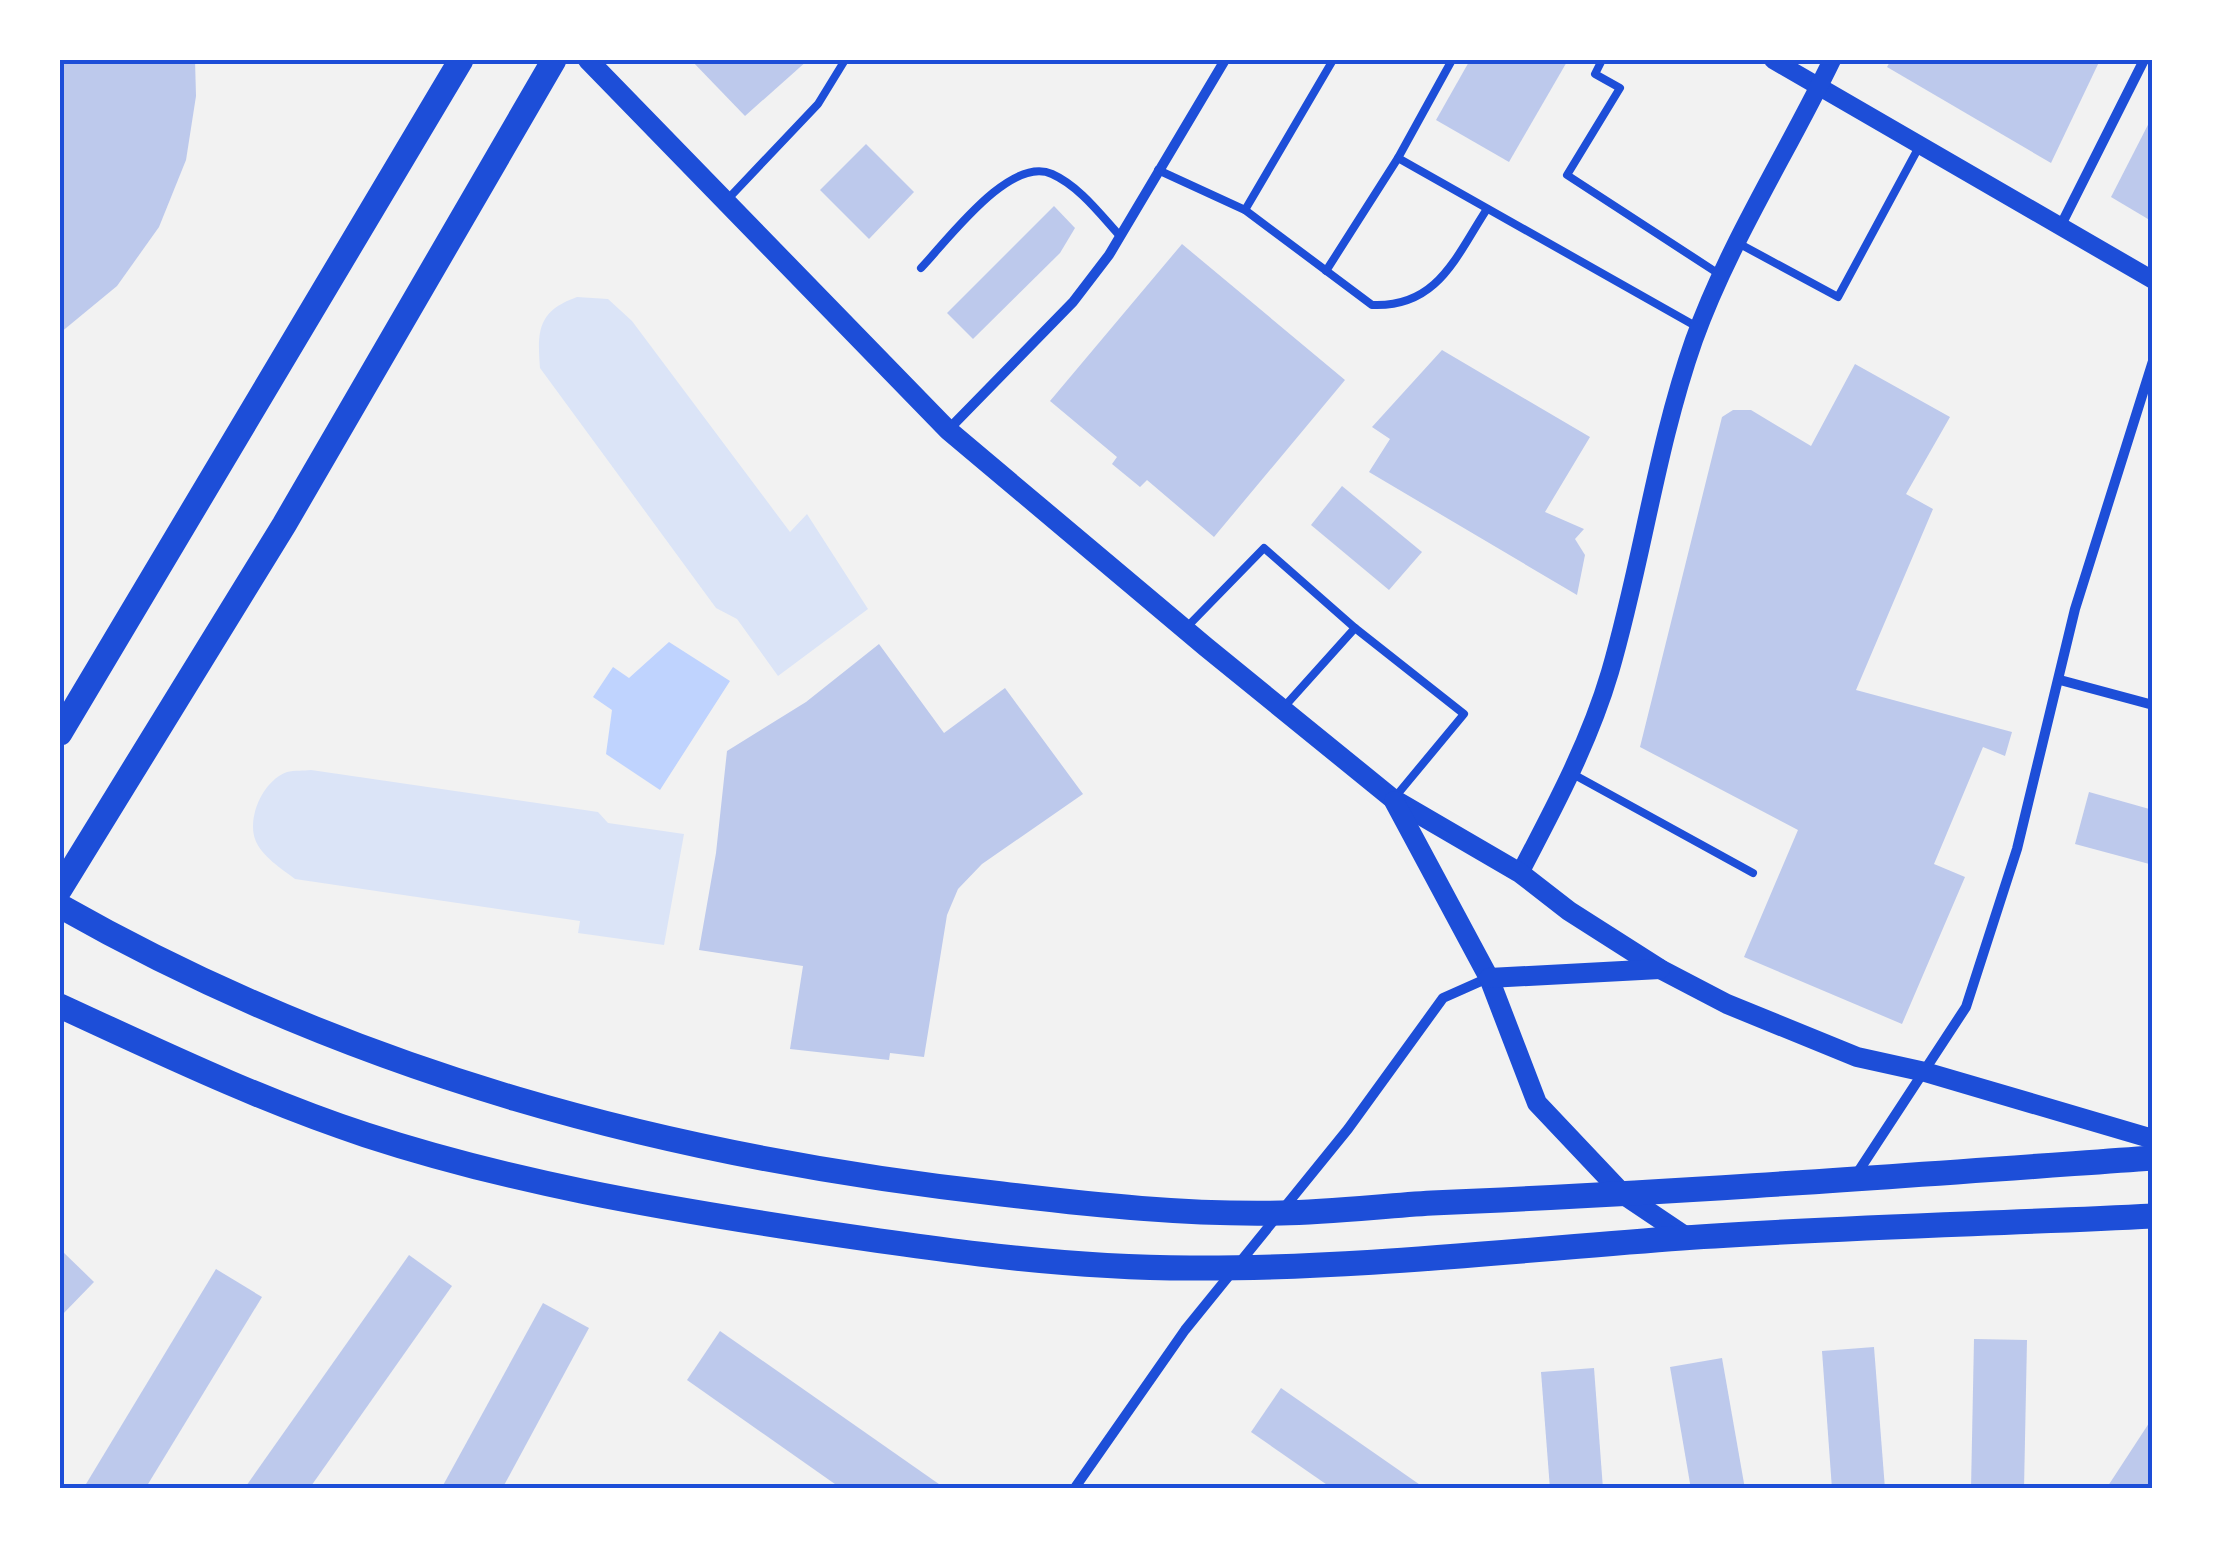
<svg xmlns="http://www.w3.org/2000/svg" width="2213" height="1549" viewBox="0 0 2213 1549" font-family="Literata,serif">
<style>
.green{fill:#dbe4f7}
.water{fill:#bfd3fe}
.building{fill:#bdc9ec}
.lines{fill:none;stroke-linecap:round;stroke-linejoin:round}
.service{stroke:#1d4ed8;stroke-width:8}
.minor{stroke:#1d4ed8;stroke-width:10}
.tertiary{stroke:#1d4ed8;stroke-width:18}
.secondary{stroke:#1d4ed8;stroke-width:20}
.primary{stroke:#1d4ed8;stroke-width:25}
.neatline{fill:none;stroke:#1d4ed8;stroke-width:4}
</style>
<rect width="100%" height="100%" fill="#f2f2f2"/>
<g class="green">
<path d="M577 297 608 299 632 321 790 532 807 514 868 609 778 676 737 619 716 608 540 368C537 330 538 311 577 297Z"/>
<path d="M311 770 598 812 608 823 684 834 664 945 578 933 580 921 295 879C282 869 261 856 255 839 247 816 264 780 287 772 294 770 304 771 311 770Z"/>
</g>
<polygon class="water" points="669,642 730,681 660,790 606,754 612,710 593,697 613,667 629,678"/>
<g class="building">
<polygon points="60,60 195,60 196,96 186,160 159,227 117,286 60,333"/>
<polygon points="691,60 808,60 745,116"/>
<polygon points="1470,60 1568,60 1509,162 1436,120"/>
<polygon points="1891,60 2100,60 2051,163 1887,67"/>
<polygon points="2153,115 2153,222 2111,197"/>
<polygon points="866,144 914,192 869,239 820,190"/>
<polygon points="1054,206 1075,228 1060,253 973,339 947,313"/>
<polygon points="1182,244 1345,380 1214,537 1147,480 1140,487 1112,464 1117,457 1050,401"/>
<polygon points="1442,350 1590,437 1545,512 1584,529 1575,539 1585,555 1577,595 1369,472 1390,439 1372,427"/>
<polygon points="1855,364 1950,417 1906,494 1933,509 1856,690 2012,732 2005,756 1983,747 1934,864 1965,877 1902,1024 1744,957 1798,830 1640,747 1722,417 1733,410 1751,410 1811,446"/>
<polygon points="1342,486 1422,552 1389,590 1311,525"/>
<polygon points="879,644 944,733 1005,688 1083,794 982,864 958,889 947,915 924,1057 890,1053 889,1060 790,1049 803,966 699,950 716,853 727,751 806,702"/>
<polygon points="2089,792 2153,810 2153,865 2075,844"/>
<polygon points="60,1249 94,1282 60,1317"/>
<polygon points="409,1255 452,1286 309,1489 244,1489"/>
<polygon points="216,1269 262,1297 145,1489 83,1489"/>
<polygon points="543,1303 589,1328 502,1489 441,1489"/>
<polygon points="720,1331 946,1489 842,1489 687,1380"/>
<polygon points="1974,1339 2027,1340 2024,1489 1971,1489"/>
<polygon points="1874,1347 1885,1489 1832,1489 1822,1351"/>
<polygon points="1722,1358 1745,1489 1691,1489 1670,1367"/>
<polygon points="1594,1368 1603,1489 1550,1489 1541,1372"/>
<polygon points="1281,1388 1426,1489 1333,1489 1251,1432"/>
<polygon points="2153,1417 2153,1489 2106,1489"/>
</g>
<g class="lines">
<g class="service">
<polyline points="1602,60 1595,74 1620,88 1567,175 1722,276"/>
<polyline points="1398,158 1699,328"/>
<path d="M1158 170 1245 210 1372 305C1438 308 1456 256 1487 209"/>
<polyline points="726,201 818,104 845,60"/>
<polyline points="1245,210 1333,60"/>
<polyline points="1738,243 1838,297 1920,145"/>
<path d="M921 268C948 240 1010 155 1052 174 1079 186 1100 214 1120 236"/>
<polyline points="1326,271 1398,158 1452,60"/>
<polyline points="1185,629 1264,548 1355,628 1464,714 1396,796"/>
<polyline points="1284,707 1355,628"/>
<polyline points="1571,773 1753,873"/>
</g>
<g class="minor">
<polyline points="2060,227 2144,60"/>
<polyline points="949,429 1073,302 1109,255 1225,60"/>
<polyline points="2060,680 2153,705"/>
<polyline points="1856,1175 1966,1007 2017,849 2075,609 2153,361"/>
<polyline points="1074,1489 1185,1330 1348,1129 1443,998 1488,978"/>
</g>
<g class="tertiary">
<polyline points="1773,60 2153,280"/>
<path d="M1520 873C1554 808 1589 743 1610 672 1642 563 1656 448 1694 340 1729 243 1787 153 1832 60"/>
</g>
<g class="secondary">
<polyline points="588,60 948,430 1206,647 1393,799 1520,873 1569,911 1660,969 1727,1004 1857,1057 1925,1072 2153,1139"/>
<polyline points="1394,801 1489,978 1537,1103 1624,1195 1688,1238"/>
<polyline points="1489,978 1660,969"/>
</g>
<g class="primary">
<polyline points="60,733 461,60"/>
<polyline points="60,889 284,525 554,60"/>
<path d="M60 906C354 1073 668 1157 1002 1194 1094 1205 1188 1215 1281 1213 1331 1212 1382 1206 1432 1203 1673 1193 1913 1175 2153 1158"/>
<path d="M60 1006C160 1052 262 1101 366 1135 510 1182 656 1207 806 1230 933 1249 1061 1268 1190 1268 1354 1269 1518 1250 1682 1238 1838 1227 1996 1224 2153 1216"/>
</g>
</g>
<rect width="2213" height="1549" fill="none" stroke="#ffffff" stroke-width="125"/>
<rect x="62" y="62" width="2088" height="1424" class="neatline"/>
</svg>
